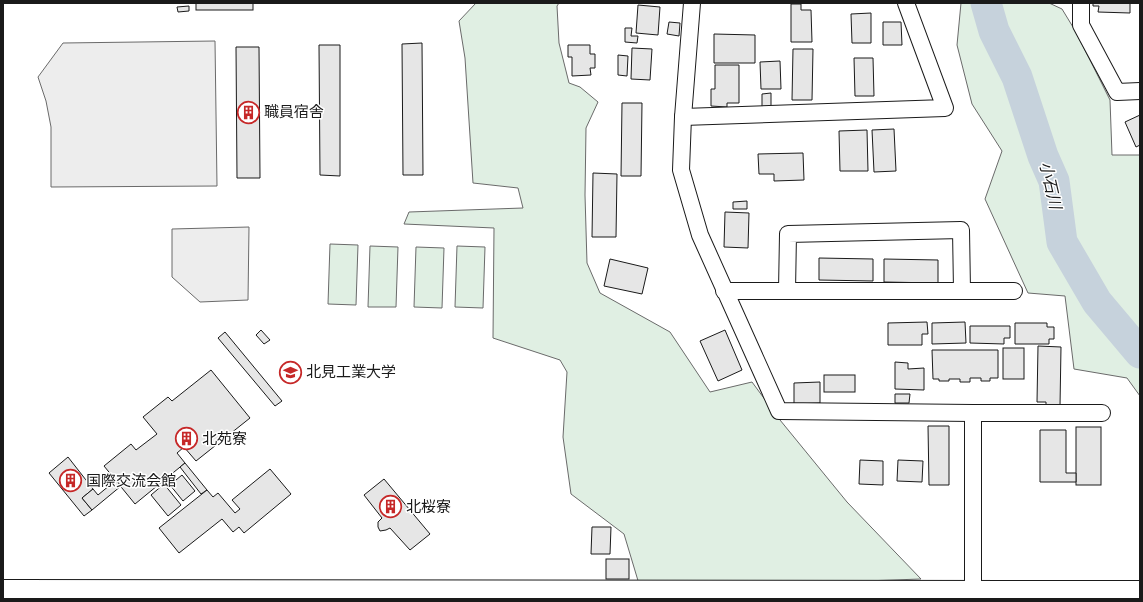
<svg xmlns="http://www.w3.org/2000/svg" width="1143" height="602" viewBox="0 0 1143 602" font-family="'Space Grotesk','Noto Sans JP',sans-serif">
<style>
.green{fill:#e0efe3;stroke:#6a6a6a}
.parking{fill:#ededed;stroke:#6a6a6a}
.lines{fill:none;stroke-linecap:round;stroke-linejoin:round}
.river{stroke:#c6d2dc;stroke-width:31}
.building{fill:#e6e6e6;stroke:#1a1a1a}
.street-casing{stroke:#1a1a1a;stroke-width:18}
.secondary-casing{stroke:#1a1a1a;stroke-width:24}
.street{stroke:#fff;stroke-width:16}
.secondary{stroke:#fff;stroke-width:22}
.labels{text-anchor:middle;stroke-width:3;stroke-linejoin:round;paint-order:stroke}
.poi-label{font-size:15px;fill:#1a1a1a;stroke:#fff;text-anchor:start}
.water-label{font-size:16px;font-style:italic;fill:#1a1a1a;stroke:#fff}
</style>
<rect width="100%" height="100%" fill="#fff"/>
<g class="green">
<polygon points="476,3 559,3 557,6 559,43 569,83 580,87 598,102 586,128 585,195 587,263 600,293 670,332 710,392 752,382 780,420 847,502 921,579 721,586 639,584 624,534 571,494 563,437 567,372 560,360 493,338 494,228 404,224 409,212 523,208 518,188 473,183 465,58 459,21"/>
<polygon points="961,3 1049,3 1062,9 1076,32 1110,100 1112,155 1140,155 1140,396 1127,378 1074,369 1065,296 1028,293 985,199 1002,151 972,104 957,45"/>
<polygon points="330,244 358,245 356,305 328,304"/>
<polygon points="370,246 398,247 396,307 368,307"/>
<polygon points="457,246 485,247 483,308 455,307"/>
<polygon points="416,247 444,248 442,308 414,307"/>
</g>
<g class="parking">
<polygon points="215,41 217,186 51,187 51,127 46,101 38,77 63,43"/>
<polygon points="249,227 248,300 200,302 172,277 172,229"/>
</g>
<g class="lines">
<polyline class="river" points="986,3 994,31 1017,77 1043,156 1054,181 1062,242 1097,302 1140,353"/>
</g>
<g class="building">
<rect x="196" y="3" width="57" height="7"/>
<polygon points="1093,3 1130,3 1130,13 1098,12 1099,6 1093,6"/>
<polygon points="791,4 801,4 801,10 811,10 812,42 791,42"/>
<polygon points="638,5 660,7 658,35 636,33"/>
<polygon points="189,6 189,11 178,12 177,7"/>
<polygon points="871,13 871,43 852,43 851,14"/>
<polygon points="669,22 680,23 679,36 667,34"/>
<polygon points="883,22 901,22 902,45 883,45"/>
<polygon points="625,28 632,28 631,36 638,36 637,43 625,42"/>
<polygon points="714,34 755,35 755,63 714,63"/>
<polygon points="422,43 423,175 403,175 402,44"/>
<polygon points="319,45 340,45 340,176 320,175"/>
<polygon points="568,45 590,45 590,54 595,54 595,68 590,68 591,75 572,76 572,57 568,57"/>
<polygon points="236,47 259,47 260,178 237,178"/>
<polygon points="632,48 652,49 650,80 631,79"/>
<polygon points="793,49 813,49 812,100 792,100"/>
<polygon points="618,55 628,56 627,76 618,75"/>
<polygon points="854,58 873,58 874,96 855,96"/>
<polygon points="780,61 781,89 761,89 760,62"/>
<polygon points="715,65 739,65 739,103 727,103 727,107 711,106 711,89 715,89"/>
<polygon points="771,93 771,107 762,107 762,94"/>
<polygon points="622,103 642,103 641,176 621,176"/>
<polygon points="1140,115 1140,145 1136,147 1125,122"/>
<polygon points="894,129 896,171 874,172 872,130"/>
<polygon points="867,130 868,171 840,171 839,131"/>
<polygon points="803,153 804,180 774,181 774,174 759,174 758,154"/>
<polygon points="593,173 617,174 616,237 592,237"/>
<polygon points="747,201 747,209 733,209 733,202"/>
<polygon points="725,212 749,213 748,248 724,247"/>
<polygon points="819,258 873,259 873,281 819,280"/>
<polygon points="610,259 648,268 642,294 604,286"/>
<polygon points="884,259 938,260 938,283 884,282"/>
<polygon points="927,322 928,334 922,334 922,345 888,345 888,323"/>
<polygon points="965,322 966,343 932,344 932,323"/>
<polygon points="1015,323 1047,323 1047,327 1054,327 1054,339 1049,339 1049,344 1015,344"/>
<polygon points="970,326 1010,326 1010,338 1004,338 1004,344 970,343"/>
<polygon points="261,330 270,340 264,344 256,335"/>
<polygon points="725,330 742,370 718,381 700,341"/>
<polygon points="225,332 282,401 275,406 218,338"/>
<polygon points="1038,346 1061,347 1060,406 1046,406 1046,402 1037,402"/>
<rect x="1003" y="348" width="21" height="31"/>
<polygon points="932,350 998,350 998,378 990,378 990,381 981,381 981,378 970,378 970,382 960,382 960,379 949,379 949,381 939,381 939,379 933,379"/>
<polygon points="895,362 908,363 908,369 924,368 924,390 895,389"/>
<polygon points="211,370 250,418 196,461 184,447 177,453 185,463 135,504 104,466 131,444 136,450 157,434 143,417 168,397 172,401"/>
<rect x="824" y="375" width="31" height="17"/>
<polygon points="820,382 820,403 794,404 794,383"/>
<polygon points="895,394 910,394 909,403 895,403"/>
<polygon points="928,426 949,426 949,485 929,485"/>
<rect x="1076" y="427" width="25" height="58"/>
<polygon points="1040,430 1066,430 1066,473 1076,473 1076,482 1040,482"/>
<polygon points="68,457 93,489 82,498 92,510 84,516 49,473"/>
<polygon points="860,460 883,461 883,485 859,484"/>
<polygon points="898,460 923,461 922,482 897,481"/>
<polygon points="185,463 207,490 201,494 180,467"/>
<polygon points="270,469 291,494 244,533 239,527 233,532 222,519 179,553 159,528 207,490 213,497 218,493 235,513 240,509 232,500"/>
<polygon points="182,475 195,491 183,501 170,485"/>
<polygon points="384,479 430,534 410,550 390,528 386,530 380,531 378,527 378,522 382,518 364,495"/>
<polygon points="116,480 121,486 92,510 82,498 93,489 98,495"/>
<polygon points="164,484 181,505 168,516 151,495"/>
<polygon points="592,527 611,527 610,554 591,554"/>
<rect x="606" y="559" width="23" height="20"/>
</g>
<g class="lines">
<defs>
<g id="street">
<polyline points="692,3 683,117 681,170 700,235 779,411 973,413 1102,413"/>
<polyline points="1081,3 1081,25 1117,92 1140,91"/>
<polyline points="683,117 945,108 906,3"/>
<polyline points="724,291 1014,291"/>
<polyline points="787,291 788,234 961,230 962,290"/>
<polyline points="973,599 973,413"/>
</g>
<polyline id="secondary" points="3,591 1140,592"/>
</defs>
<use href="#street" class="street-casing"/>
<use href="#secondary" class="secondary-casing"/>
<use href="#street" class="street"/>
<use href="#secondary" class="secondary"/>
</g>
<defs>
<symbol id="building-ring" viewBox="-11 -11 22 22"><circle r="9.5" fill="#fff" stroke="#c62828" stroke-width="1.5"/><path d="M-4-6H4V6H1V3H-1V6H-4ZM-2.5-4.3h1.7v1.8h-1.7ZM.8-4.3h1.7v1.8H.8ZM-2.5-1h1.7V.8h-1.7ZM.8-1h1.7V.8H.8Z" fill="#c62828"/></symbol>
<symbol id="university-ring" viewBox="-11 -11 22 22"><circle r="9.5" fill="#fff" stroke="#c62828" stroke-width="1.5"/><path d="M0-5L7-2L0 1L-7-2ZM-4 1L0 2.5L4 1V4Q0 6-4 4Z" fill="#c62828"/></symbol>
</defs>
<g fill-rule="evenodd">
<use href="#building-ring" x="236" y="100" width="25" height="25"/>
<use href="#university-ring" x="278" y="360" width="25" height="25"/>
<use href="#building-ring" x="174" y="426" width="25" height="25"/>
<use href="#building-ring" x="58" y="468" width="25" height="25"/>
<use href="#building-ring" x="378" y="494" width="25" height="25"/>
</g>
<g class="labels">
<g class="poi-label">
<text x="264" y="117">職員宿舎</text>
<text x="306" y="377">北見工業大学</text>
<text x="202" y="444">北苑寮</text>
<text x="86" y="486">国際交流会館</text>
<text x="406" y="512">北桜寮</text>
</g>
<g class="water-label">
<text transform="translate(1051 185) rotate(77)" y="6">小石川</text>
</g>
</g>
<rect width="1143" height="602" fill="none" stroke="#1a1a1a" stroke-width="8"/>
</svg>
